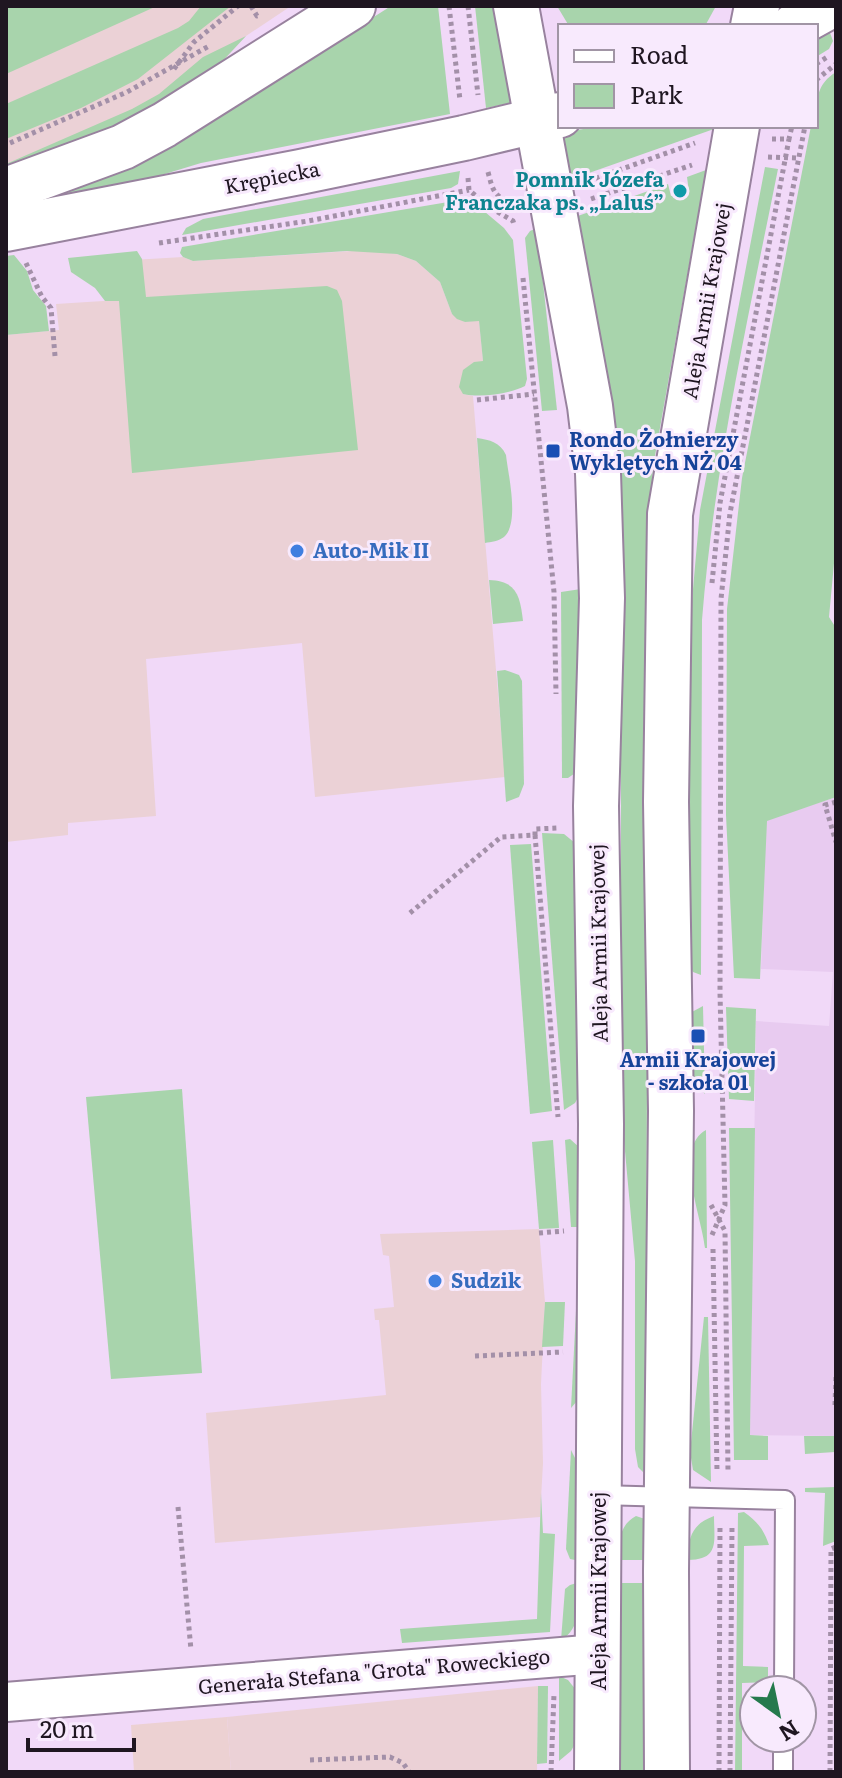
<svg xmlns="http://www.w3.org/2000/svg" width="842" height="1778" viewBox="0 0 842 1778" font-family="Literata,serif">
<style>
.commercial{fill:#ebd1d6}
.industrial{fill:#ecd1d2}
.built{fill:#e8cbf0}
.green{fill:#a8d4ac}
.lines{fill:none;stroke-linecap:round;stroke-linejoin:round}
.service-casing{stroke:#98829e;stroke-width:22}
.minor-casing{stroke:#98829e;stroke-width:42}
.tertiary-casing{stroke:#98829e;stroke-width:48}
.path{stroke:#a390a8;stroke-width:5;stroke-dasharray:4 4;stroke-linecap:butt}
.service{stroke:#fff;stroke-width:18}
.minor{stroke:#fff;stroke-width:38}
.tertiary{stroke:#fff;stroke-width:44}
.culture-dot{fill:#0f9aa8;stroke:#f8eafd;stroke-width:3}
.transit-dot{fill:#1a4fb4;stroke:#f8eafd;stroke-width:3}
.shop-dot{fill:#3f7fe0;stroke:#f8eafd;stroke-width:3}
.labels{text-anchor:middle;stroke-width:6;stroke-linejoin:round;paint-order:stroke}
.street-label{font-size:20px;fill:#1f1621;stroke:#f8eafd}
.culture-label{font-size:20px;font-weight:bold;fill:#0d838f;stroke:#f8eafd;text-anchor:end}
.transit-label{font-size:20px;font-weight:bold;fill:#164399;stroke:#f8eafd;text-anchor:start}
.shop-label{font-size:20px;font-weight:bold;fill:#366cbe;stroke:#f8eafd;text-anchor:start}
</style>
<rect width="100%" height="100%" fill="#f1d9f8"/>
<g class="commercial">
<polygon points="72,6 291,6 246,36 201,84 6,178 6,37"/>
<polygon points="368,250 397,254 416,261 440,282 452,314 465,322 479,320 483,361 463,394 473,396 505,777 315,797 302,643 146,659 156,816 68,823 68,835 6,842 6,335 59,330 56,304 119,300 115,261 183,257 193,261"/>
<polygon points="539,1229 545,1302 541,1384 543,1463 540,1517 215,1543 206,1413 386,1395 379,1320 375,1320 374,1309 394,1307 389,1256 383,1255 380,1234"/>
<polygon points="538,1686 537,1772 231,1772 227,1717"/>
</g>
<polygon class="industrial" points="227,1717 231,1772 134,1772 131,1725"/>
<polygon class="built" points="836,797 836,1436 750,1435 756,1021 829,1026 833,972 761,969 766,820"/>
<g class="green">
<polygon points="6,6 157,6 6,74"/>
<polygon points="201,6 231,6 138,79 81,108 6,139 6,104 178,28 189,21"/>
<polygon points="391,6 438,6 450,114 201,163 63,205 6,204 168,148"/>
<polygon points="475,6 496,6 513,99 510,103 486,108"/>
<polygon points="557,6 716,6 705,26 569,26"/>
<polygon points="829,30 833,41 829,49 816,57 816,37"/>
<polygon points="246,36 201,84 168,104 6,178 6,164 132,109 159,94 203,57"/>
<path d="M836 72V542L829 617 836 628V797L767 821 760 979 734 978 726 815 727 609 742 478 811 126H816C816 103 815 85 836 72Z"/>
<polygon points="600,126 714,126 714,129 569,180 561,133"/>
<path d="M765 167 778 169C748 319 714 468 702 620L701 975 693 972 688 962 690 623 700 510Z"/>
<polygon points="706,170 653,467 650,512 645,1474 638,1467 635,1449 635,1261 621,1107 621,635 575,217 668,184 671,196 689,192 687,177"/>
<polygon points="460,171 458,184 451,188 182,235 186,228 203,219"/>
<path d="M466 199 472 201 504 228 513 240 527 379 525 386C509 394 481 398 463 394L459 387 463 370 474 362 483 361 479 321 465 322 457 319 452 314 440 282 416 261 397 254 347 251 193 261 183 257 180 253 182 247Z"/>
<polygon points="537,228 557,410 542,411 525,238 530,231"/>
<polygon points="137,251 142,259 146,297 327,286 337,290 342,301 358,450 132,473 119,301 105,301 95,288 71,272 68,258"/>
<polygon points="14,255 27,271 33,290 46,306 49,331 6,335 6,256"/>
<path d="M477 438C490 440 500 442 506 455 508 474 520 523 504 537 499 541 491 542 485 543Z"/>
<path d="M489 580C517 581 520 596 523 621L493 624Z"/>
<polygon points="581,589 578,771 568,778 562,778 561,592"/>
<polygon points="505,670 519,675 522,681 524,784 519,797 506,802 497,671"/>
<polygon points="542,833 564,834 575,843 581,1092 575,1103 564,1110"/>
<polygon points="531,844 552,1111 530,1114 510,845"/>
<polygon points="703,1006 705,1094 691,1078 690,1013"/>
<polygon points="726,1007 756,1009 754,1101 729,1099"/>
<polygon points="182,1089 202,1373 111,1379 86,1097"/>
<polygon points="729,1128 755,1128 750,1435 768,1436 768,1460 734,1460"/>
<path d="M706 1130 707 1248H705C702 1217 673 1148 706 1130Z"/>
<polygon points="570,1139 580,1148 580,1227 571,1227 565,1140"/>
<polygon points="553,1140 559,1228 539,1229 532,1142"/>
<polygon points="545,1302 565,1302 563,1346 542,1347"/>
<polygon points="576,1311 579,1319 577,1401 571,1408"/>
<polygon points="704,1317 708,1317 711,1482 693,1470 690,1452"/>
<polygon points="804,1436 836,1436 836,1466 835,1452 805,1454"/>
<polygon points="571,1450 579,1466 580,1561 570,1559 566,1549"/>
<polygon points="836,1487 836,1541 823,1546 825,1493 805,1492 805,1488"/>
<polygon points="541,1493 543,1533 555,1534 550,1632 402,1643 400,1629 537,1619"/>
<path d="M744 1512C758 1522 764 1530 769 1545L744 1546 743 1666 768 1667V1682L742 1683V1772H735L738 1513Z"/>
<path d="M636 1516 645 1519 648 1560H619C620 1541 618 1526 636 1516Z"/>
<path d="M714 1516C714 1541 720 1560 688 1560 688 1537 692 1524 714 1516Z"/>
<path d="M580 1582C578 1603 582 1628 561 1640L565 1589 570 1585Z"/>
<polygon points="619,1583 648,1583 647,1772 618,1772"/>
<polygon points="559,1676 568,1680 576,1690 576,1742 571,1751 559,1761"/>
<polygon points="538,1686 548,1686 547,1763 537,1764"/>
</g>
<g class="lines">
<defs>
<g id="service">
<polyline points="599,1495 785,1500 784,1690"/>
<polyline points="783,1772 783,1738"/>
</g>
<polyline id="minor" points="6,1702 598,1654"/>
<g id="tertiary">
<polyline points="516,6 590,406 598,473 602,598 596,806 601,1124 597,1772"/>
<polyline points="753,26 757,6"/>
<polyline points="794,26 830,6"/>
<polyline points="6,190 123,147 164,125 353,6"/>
<polyline points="6,229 300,172 464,138 560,115"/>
<polyline points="667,1772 666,1572 671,1111 666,802 670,514 737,126"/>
</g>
</defs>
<use href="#service" class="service-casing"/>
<use href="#minor" class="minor-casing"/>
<use href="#tertiary" class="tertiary-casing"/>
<g class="path">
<polyline points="251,6 257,16 260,15"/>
<polyline points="449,6 460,100"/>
<polyline points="468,6 478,95"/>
<polyline points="816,64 829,56"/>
<polyline points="174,69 194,42 238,6"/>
<polyline points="816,80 836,64"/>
<polyline points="772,139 789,139 792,126"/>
<polyline points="10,143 127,92 209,46"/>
<polyline points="768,157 798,158"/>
<path d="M488 172C492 187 494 200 512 200"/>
<polyline points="468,178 469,190 489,207 513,221 514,224"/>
<polyline points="588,181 695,143"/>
<polyline points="591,199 692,165"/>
<polyline points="159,243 308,221 469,190"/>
<polyline points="26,263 42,297 51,308 55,356"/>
<polyline points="523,278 554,592 556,694"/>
<polyline points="477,400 534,394"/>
<polyline points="712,583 720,503 789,139"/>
<polyline points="836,802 825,805 836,842"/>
<polyline points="535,835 558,1117"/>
<polyline points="410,913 501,837 535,835 535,829 558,828"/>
<polyline points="711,1205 725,1231 728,1472"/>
<polyline points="539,1233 564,1231"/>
<polyline points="712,1235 725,1205 720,993 721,599 730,513 805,126"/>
<polyline points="713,1249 717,1471"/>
<polyline points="475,1356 563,1352"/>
<polyline points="835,1405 836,1376"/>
<polyline points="178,1507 191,1650"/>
<polyline points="310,1760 390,1757 403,1763 409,1772"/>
<polyline points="551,1772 554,1694"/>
<polyline points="719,1772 720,1525"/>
<polyline points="730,1772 732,1525"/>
<polyline points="830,1772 831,1549 836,1547"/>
</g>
<use href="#service" class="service"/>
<use href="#minor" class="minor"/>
<use href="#tertiary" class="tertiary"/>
</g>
<circle class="culture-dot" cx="680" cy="191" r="8"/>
<g class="transit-dot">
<rect x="545" y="443" width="16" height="16" rx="4"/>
<rect x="690" y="1028" width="16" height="16" rx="4"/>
</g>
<g class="shop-dot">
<circle cx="297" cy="551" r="8"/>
<circle cx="435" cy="1281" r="8"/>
</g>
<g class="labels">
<g class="street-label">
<text transform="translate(272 178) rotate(-11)" y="7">Krępiecka</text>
<text transform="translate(707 301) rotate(-80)" y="7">Aleja Armii Krajowej</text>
<text transform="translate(599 943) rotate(-91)" y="7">Aleja Armii Krajowej</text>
<text transform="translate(599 1591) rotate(-90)" y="7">Aleja Armii Krajowej</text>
<text transform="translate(374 1672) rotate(-5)" y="7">Generała Stefana "Grota" Roweckiego</text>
</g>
<g class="culture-label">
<text x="664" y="187">Pomnik Józefa<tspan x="664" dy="23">Franczaka ps. „Laluś”</tspan></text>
</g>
<g class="transit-label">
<text x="569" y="447">Rondo Żołnierzy<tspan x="569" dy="23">Wyklętych NŻ 04</tspan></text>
<text x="698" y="1067" text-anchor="middle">Armii Krajowej<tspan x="698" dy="23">- szkoła 01</tspan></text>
</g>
<g class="shop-label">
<text x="313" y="558">Auto-Mik II</text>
<text x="451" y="1288">Sudzik</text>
</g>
</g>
<rect width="842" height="1778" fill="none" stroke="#1f1621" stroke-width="16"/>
<rect x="558" y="24" width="260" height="104" fill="#f8eafd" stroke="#a195a5" stroke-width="2"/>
<rect x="574" y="50" width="40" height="12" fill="#ffffff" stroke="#a195a5" stroke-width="2"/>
<text x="630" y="64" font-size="24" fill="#1f1621">Road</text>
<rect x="574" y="84" width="40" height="24" fill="#a8d4ac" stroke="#a195a5" stroke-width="2"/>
<text x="630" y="104" font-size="24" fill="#1f1621">Park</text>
<g transform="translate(778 1714) rotate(147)"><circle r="38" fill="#f8eafd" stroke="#a195a5" stroke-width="2"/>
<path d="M0-6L14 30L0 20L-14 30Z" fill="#257a4d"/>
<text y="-12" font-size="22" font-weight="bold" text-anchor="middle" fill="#1f1621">N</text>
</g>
<path d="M28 1738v12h106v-12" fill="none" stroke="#1f1621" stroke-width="4"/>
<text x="40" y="1738" font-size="24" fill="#1f1621" stroke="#f8eafd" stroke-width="6" paint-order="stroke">20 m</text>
</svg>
